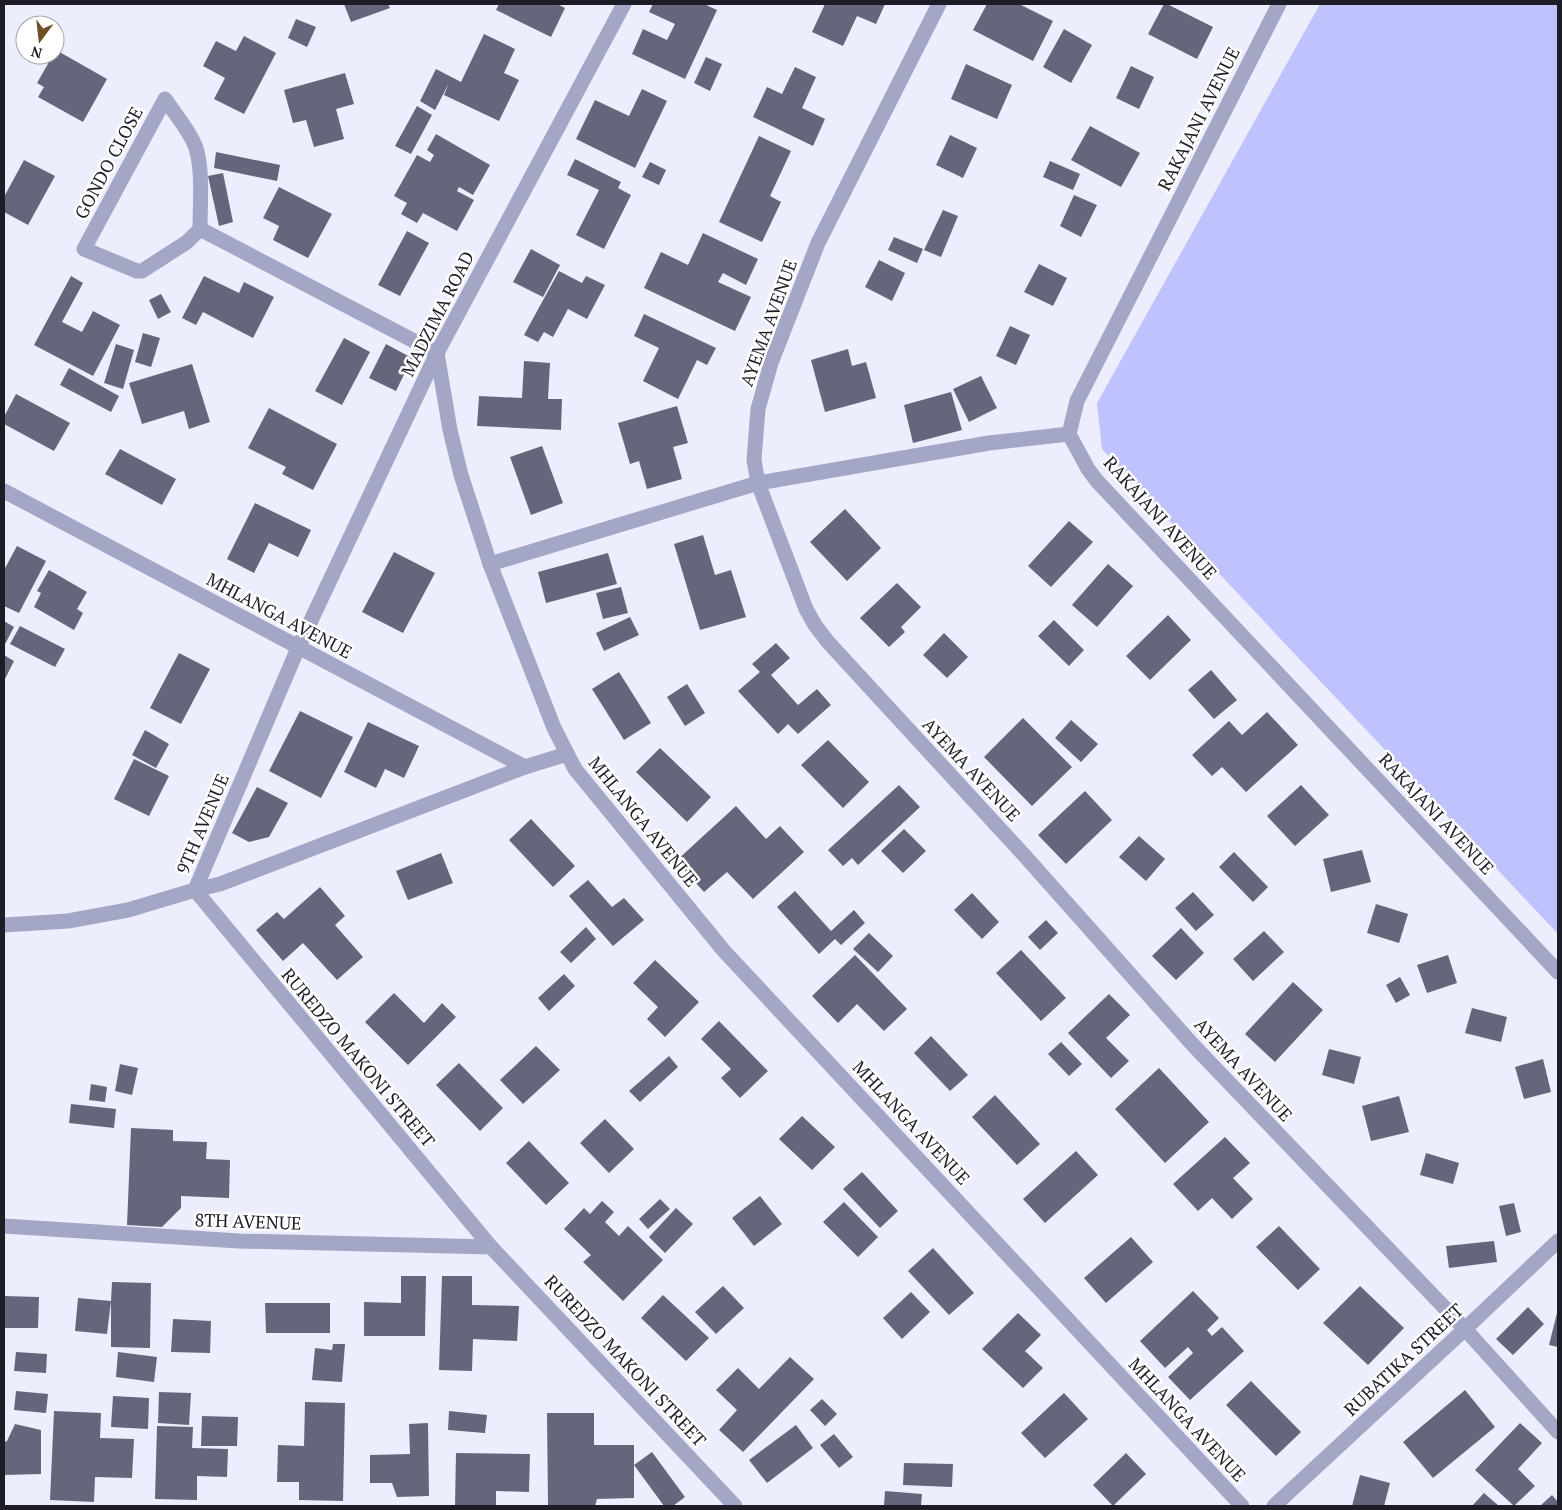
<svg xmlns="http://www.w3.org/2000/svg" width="1562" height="1510" viewBox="0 0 1562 1510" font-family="'PT Serif',serif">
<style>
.green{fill:#bfc2fd}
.building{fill:#65667c}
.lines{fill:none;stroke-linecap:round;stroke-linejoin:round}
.minor{stroke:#a4a6c5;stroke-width:15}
.labels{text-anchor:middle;stroke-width:5;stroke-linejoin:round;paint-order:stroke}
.street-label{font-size:18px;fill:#1c1d26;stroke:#fff}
</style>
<rect width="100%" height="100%" fill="#edeefd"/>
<polygon class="green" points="1320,4 1558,4 1558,934 1102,449 1097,403"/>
<g class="building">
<polygon points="344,4 388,4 390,8 351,22"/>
<polygon points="499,4 557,4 565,8 551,37 496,10"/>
<polygon points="653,4 704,4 717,10 685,79 632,54 643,29 667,40 675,24 649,12"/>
<polygon points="825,4 885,4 876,24 857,16 843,46 812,32"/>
<polygon points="987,4 1019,4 1053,21 1033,61 973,30"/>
<polygon points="1164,4 1167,4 1213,27 1197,59 1148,34"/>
<polygon points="296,19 316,27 307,47 288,38"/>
<polygon points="1064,29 1092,45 1071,83 1043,67"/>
<polygon points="484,34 515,49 504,73 519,80 499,121 444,95 449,83 435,110 420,101 436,69 461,82"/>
<polygon points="244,36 276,53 244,114 214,99 225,78 203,66 216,41 236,51"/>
<polygon points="56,50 107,79 83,122 38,97 44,87 37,83 53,55 55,55"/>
<polygon points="706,57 722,64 710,91 694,83"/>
<polygon points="966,64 1012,85 997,119 951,99"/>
<polygon points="1131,66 1154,77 1139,109 1116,98"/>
<polygon points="795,67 816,77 802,108 825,119 813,146 753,117 767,87 782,94"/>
<polygon points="345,73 354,104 336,109 344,139 314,147 306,120 293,123 284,90"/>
<polygon points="642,89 667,101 635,168 576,139 595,100 629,116"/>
<polygon points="417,106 432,115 411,154 395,146"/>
<polygon points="1090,126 1140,153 1121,187 1071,160"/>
<polygon points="436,134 490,165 473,195 459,187 457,191 474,200 457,231 423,213 417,223 401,214 407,203 394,196 417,155 430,162 434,155 427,150"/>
<polygon points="950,135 977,148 963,178 936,165"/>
<polygon points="759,136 791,151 770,196 781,202 762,242 719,222"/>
<polygon points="216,152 280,165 277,181 214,168"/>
<polygon points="575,159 621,182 618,188 631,195 604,249 576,235 599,190 567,175"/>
<polygon points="24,160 55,176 28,225 4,212 4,197"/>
<polygon points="1050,161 1080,174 1073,190 1043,177"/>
<polygon points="650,162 666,170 659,185 642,177"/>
<polygon points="223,173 233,222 219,226 208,176"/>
<polygon points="279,187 332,214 308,258 273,240 279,226 263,218"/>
<polygon points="1074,195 1097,205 1081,237 1060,226"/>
<polygon points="943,210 958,216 941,257 924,250"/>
<polygon points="407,231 429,243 400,296 378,285"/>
<polygon points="703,233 758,259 746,285 723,273 718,282 751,297 735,331 644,288 661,252 688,265"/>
<polygon points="894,237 923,249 917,263 888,250"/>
<polygon points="531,249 560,265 543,297 513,282"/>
<polygon points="879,260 905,273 892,301 865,287"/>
<polygon points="1039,264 1067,278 1053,306 1024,292"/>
<polygon points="559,271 582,283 586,276 605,285 587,319 568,309 553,337 544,332 538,342 524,335"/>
<polygon points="71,276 83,283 62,322 82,332 93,311 120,325 93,376 34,345"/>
<polygon points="204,276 239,293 244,282 274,297 253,338 203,312 196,325 182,318"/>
<polygon points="161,294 171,312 158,319 149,300"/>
<polygon points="644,314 716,348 707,365 697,360 678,399 643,381 659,348 634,336"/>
<polygon points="1010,326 1030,335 1016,365 996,356"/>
<polygon points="143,333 160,338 151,367 135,362"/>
<polygon points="344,338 370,352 342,405 315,391"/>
<polygon points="116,344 134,350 123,389 104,383"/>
<polygon points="386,344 412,358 396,391 369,378"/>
<polygon points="848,349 852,366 866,362 876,398 825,412 811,360"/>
<polygon points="524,361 550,363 548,399 562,399 561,430 477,426 479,396 522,398"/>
<polygon points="192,364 210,422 189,429 184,411 142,424 129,383"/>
<polygon points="69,368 119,396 111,412 60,385"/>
<polygon points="981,376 997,408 969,422 953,389"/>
<polygon points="951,392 962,430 913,443 904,405"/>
<polygon points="16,394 70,423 54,451 4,424 4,417"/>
<polygon points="677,406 688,443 673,447 682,479 647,489 639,461 630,464 618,423"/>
<polygon points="269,408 337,444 313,490 282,474 286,467 248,448"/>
<polygon points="542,446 563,503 531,515 510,457"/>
<polygon points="120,449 176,479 162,505 105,474"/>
<polygon points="255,503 311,530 298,557 269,543 254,573 227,559"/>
<polygon points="845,509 881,548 847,581 810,542"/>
<polygon points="1069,521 1093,542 1051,587 1028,566"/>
<polygon points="703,535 715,575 731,570 746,617 700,630 674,544"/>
<polygon points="17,546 46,561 19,613 4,606 4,570"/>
<polygon points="394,552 435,573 403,633 362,612"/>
<polygon points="608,553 617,584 546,603 538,572"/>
<polygon points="1108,564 1133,586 1097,627 1072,605"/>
<polygon points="49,570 87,592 77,609 83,613 74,630 34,607 41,593 37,591"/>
<polygon points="897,583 921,607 901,627 905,632 889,647 860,618"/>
<polygon points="621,587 628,613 603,619 596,593"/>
<polygon points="1168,615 1191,640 1150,680 1126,656"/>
<polygon points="630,617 639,635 604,651 596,633"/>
<polygon points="1054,620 1084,650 1069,666 1038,636"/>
<polygon points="4,621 14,627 4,646"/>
<polygon points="20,626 65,649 55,667 10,644"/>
<polygon points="944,633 968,657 947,678 923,655"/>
<polygon points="776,643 790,658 771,675 798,705 817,689 831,705 798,734 788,724 778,734 738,691 760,672 752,664"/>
<polygon points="179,653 210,669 181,724 150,708"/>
<polygon points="4,655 14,661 4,681"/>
<polygon points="1211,670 1237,700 1214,719 1188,690"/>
<polygon points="619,672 651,723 624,740 592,689"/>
<polygon points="687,684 705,713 685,726 667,697"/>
<polygon points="300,711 353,737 321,798 269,771"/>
<polygon points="1267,712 1298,745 1246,792 1222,767 1212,776 1192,755 1229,721 1242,735"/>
<polygon points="1023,718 1072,767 1032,806 984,757"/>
<polygon points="1071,720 1098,744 1081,762 1055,738"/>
<polygon points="368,722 419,746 404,778 385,769 376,788 344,772"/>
<polygon points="145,730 169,744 156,768 132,755"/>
<polygon points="828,740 869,782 843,808 801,765"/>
<polygon points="660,748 711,797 687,822 636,772"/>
<polygon points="134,759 169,776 149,816 114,799"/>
<polygon points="899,785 920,807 858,865 852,858 843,866 828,850"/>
<polygon points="1301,785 1329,815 1295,846 1267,816"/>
<polygon points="257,787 288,803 269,837 249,842 232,833"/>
<polygon points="1085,791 1112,820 1066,864 1038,835"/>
<polygon points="736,806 766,839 780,826 804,852 753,899 727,872 704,892 676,861"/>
<polygon points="531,819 575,866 553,887 509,840"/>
<polygon points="904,829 926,851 903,873 881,851"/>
<polygon points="1139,836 1165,859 1146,881 1119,857"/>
<polygon points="1362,850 1371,882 1331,892 1323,859"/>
<polygon points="1234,852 1268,887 1253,902 1219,867"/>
<polygon points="441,853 453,883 408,900 396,871"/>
<polygon points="588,880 612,907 624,898 644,920 613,946 569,896"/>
<polygon points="320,887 345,916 335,925 363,957 337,980 303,943 283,961 256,930 277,912 284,919"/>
<polygon points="795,891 831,931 854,910 865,923 841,945 835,939 819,954 777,907"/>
<polygon points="1193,892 1214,915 1196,931 1175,908"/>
<polygon points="972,893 999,922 982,939 954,910"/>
<polygon points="1376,904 1408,914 1399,943 1367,933"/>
<polygon points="1046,920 1058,933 1040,950 1028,937"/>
<polygon points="586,927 596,939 571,963 560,952"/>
<polygon points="1181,928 1204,953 1176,980 1152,956"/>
<polygon points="1264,931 1284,952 1253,981 1233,959"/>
<polygon points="869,933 893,956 878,972 853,949"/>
<polygon points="1021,950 1066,998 1041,1021 996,973"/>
<polygon points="855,955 907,1009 884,1031 857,1004 838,1023 812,996"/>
<polygon points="1448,955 1457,983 1427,993 1417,965"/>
<polygon points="655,960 699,1002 665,1037 647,1019 658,1007 633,983"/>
<polygon points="564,974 575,986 549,1011 538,998"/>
<polygon points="1400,977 1410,995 1396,1003 1386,985"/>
<polygon points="1293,982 1323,1010 1275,1062 1245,1034"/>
<polygon points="394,993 424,1023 442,1003 456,1017 408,1065 365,1022"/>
<polygon points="1109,994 1130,1015 1106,1038 1129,1061 1111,1078 1068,1033"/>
<polygon points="1472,1008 1507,1017 1501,1042 1465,1033"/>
<polygon points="719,1021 768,1071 740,1098 721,1078 731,1069 701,1039"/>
<polygon points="931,1036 968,1075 950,1091 914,1053"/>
<polygon points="1061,1042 1082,1064 1069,1076 1048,1054"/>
<polygon points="536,1046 560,1070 523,1104 500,1080"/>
<polygon points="1329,1049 1361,1057 1354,1084 1322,1075"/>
<polygon points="669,1056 678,1067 640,1102 629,1091"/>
<polygon points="1543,1059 1551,1092 1524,1099 1515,1067"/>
<polygon points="459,1063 503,1108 480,1131 436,1085"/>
<polygon points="120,1064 138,1068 132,1095 115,1091"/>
<polygon points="1159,1068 1209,1122 1165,1163 1115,1109"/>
<polygon points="91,1084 107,1087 105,1102 89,1100"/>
<polygon points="995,1095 1040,1144 1017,1165 972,1117"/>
<polygon points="1399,1096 1409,1132 1371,1141 1362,1106"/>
<polygon points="71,1104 116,1109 114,1128 69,1123"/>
<polygon points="802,1116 835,1147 812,1170 779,1139"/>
<polygon points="605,1119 634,1149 609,1173 580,1143"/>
<polygon points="131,1128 173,1130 173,1141 207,1142 206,1159 230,1160 229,1198 181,1196 181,1208 162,1227 127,1225"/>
<polygon points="1225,1137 1250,1163 1233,1178 1253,1199 1232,1219 1212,1198 1198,1211 1173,1184"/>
<polygon points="529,1141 569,1183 546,1205 506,1163"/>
<polygon points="1076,1151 1098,1175 1045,1223 1023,1199"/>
<polygon points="1426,1153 1459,1163 1453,1184 1420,1175"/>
<polygon points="862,1172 898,1211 880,1228 843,1189"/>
<polygon points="760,1196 782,1224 754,1246 732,1218"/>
<polygon points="660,1199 670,1209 648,1229 639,1219"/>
<polygon points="602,1201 614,1212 605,1222 619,1236 628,1226 663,1260 623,1301 583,1262 591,1255 564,1229 584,1208 590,1214"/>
<polygon points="844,1202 878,1237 858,1257 823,1222"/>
<polygon points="1514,1203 1521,1232 1506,1236 1499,1206"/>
<polygon points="676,1208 693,1224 665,1253 649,1237"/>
<polygon points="1279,1226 1320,1269 1298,1290 1256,1247"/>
<polygon points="1131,1237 1153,1262 1106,1303 1084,1278"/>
<polygon points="1494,1241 1497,1262 1449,1268 1446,1246"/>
<polygon points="933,1248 974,1293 949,1315 908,1271"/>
<polygon points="401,1276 426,1276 425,1336 364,1336 364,1302 401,1303"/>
<polygon points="442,1276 472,1276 472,1305 519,1306 517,1341 473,1339 472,1371 439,1370"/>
<polygon points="112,1282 151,1283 150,1348 111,1347 111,1301 107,1334 75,1331 78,1298 111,1301"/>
<polygon points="723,1286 744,1308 716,1334 695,1312"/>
<polygon points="1360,1286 1404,1328 1368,1365 1323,1323"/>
<polygon points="1193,1291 1219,1318 1207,1330 1212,1336 1222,1327 1244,1351 1190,1400 1168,1377 1193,1353 1188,1347 1165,1368 1140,1341"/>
<polygon points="911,1292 930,1312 902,1339 883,1318"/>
<polygon points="663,1295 709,1338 686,1361 641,1318"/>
<polygon points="4,1296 39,1297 38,1328 4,1328"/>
<polygon points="265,1303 330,1303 330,1333 266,1333"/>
<polygon points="1528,1307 1544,1324 1513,1355 1496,1339"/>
<polygon points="1558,1309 1558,1347 1549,1345"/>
<polygon points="1018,1313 1041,1335 1025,1351 1043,1368 1023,1388 982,1349"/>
<polygon points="173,1319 211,1321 210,1353 171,1352"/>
<polygon points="333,1344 345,1344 342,1382 312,1380 315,1348 332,1350"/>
<polygon points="16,1352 47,1354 46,1373 14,1371"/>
<polygon points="118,1352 157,1357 154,1382 116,1377"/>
<polygon points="790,1357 814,1379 743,1452 719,1430 737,1410 716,1390 738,1368 759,1389"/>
<polygon points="1251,1381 1301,1432 1276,1456 1226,1405"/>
<polygon points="1465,1390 1495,1427 1433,1478 1403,1442"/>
<polygon points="16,1391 48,1394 46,1413 14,1410"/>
<polygon points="159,1392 191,1393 189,1425 158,1423"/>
<polygon points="1064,1393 1088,1419 1045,1458 1021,1433"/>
<polygon points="113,1396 149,1398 148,1429 111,1427"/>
<polygon points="822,1399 837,1414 825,1426 810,1410"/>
<polygon points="305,1402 345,1403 343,1501 299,1500 299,1482 277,1482 278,1445 304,1446"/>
<polygon points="54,1411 101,1413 100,1438 134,1439 132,1478 95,1477 94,1502 50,1500"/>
<polygon points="449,1411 487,1415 485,1433 448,1430"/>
<polygon points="547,1413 594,1413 594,1445 634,1445 634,1498 597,1499 595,1506 548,1506"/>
<polygon points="202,1416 238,1417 237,1446 201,1446"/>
<polygon points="428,1423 429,1496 397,1497 392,1483 370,1483 370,1455 410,1454 409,1424"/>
<polygon points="1520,1423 1542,1443 1518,1469 1535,1486 1514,1506 1475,1470"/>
<polygon points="15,1424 41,1430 41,1474 4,1475 4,1442 7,1441"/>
<polygon points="796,1425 813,1448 767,1483 749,1460"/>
<polygon points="157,1426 193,1427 192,1448 228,1449 227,1477 197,1476 197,1500 155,1499"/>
<polygon points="834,1434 853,1457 839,1468 820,1445"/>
<polygon points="652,1452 685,1497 673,1506 664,1506 634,1465"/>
<polygon points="456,1453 530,1454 529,1492 496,1491 496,1506 455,1506"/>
<polygon points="1126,1453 1146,1474 1113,1506 1093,1485"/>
<polygon points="904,1463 953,1464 952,1487 903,1485"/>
<polygon points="1360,1475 1390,1483 1384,1506 1352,1506"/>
<polygon points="885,1491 922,1494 921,1506 884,1506"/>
<polygon points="1484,1493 1499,1506 1472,1506"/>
<polygon points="1552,1495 1558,1502 1558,1506 1540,1506"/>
</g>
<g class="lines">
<g class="minor">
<polyline points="939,4 818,243 771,363 758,409 754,460 758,483 806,609 815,625 828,642 1024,855 1193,1045 1465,1329 1558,1432"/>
<polyline points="1279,4 1077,401 1069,434 1088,469 1097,481 1558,972"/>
<path d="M165 99C175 114 190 131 196 148 203 171 200 205 200 229L187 242 142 271H137L84 249Z"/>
<polyline points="200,229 437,353 450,430 461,475 490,564 554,728 575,769 724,951 1242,1506"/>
<polyline points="4,491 525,767 567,754"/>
<polyline points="490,564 758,483 989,443 1069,434"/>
<polyline points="525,767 220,884 195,890 491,1247 735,1506"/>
<polyline points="4,925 68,921 128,910 195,890 298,648 437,353 624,4"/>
<polyline points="4,1226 239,1241 491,1247"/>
<polyline points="1274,1506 1465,1329 1558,1241"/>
</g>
</g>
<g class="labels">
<g class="street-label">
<text transform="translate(1199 119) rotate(-63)" y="6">RAKAJANI AVENUE</text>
<text transform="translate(109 163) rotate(-62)" y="6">GONDO CLOSE</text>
<text transform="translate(438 314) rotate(-63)" y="6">MADZIMA ROAD</text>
<text transform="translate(769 323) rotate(-70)" y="6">AYEMA AVENUE</text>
<text transform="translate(1160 518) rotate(48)" y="6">RAKAJANI AVENUE</text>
<text transform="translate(279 616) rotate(28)" y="6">MHLANGA AVENUE</text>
<text transform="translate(971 770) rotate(47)" y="6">AYEMA AVENUE</text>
<text transform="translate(1436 814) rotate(47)" y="6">RAKAJANI AVENUE</text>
<text transform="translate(643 822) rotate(51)" y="6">MHLANGA AVENUE</text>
<text transform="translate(203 824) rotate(-67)" y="6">9TH AVENUE</text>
<text transform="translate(358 1058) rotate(50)" y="6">RUREDZO MAKONI STREET</text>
<text transform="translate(1243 1070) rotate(47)" y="6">AYEMA AVENUE</text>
<text transform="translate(911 1123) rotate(47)" y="6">MHLANGA AVENUE</text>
<text transform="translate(248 1222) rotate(2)" y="6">8TH AVENUE</text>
<text transform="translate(1404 1360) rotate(-43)" y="6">RUBATIKA STREET</text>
<text transform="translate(625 1361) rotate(47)" y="6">RUREDZO MAKONI STREET</text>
<text transform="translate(1187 1420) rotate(47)" y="6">MHLANGA AVENUE</text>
</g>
</g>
<rect width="1562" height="1510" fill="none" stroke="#1c1d26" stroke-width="10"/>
<g transform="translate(40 40) rotate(195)"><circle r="24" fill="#ffffff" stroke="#a4a5a8"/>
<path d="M0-4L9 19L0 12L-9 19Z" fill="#6f4f25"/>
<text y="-8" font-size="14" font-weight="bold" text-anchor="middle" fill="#1c1d26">N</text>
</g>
</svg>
